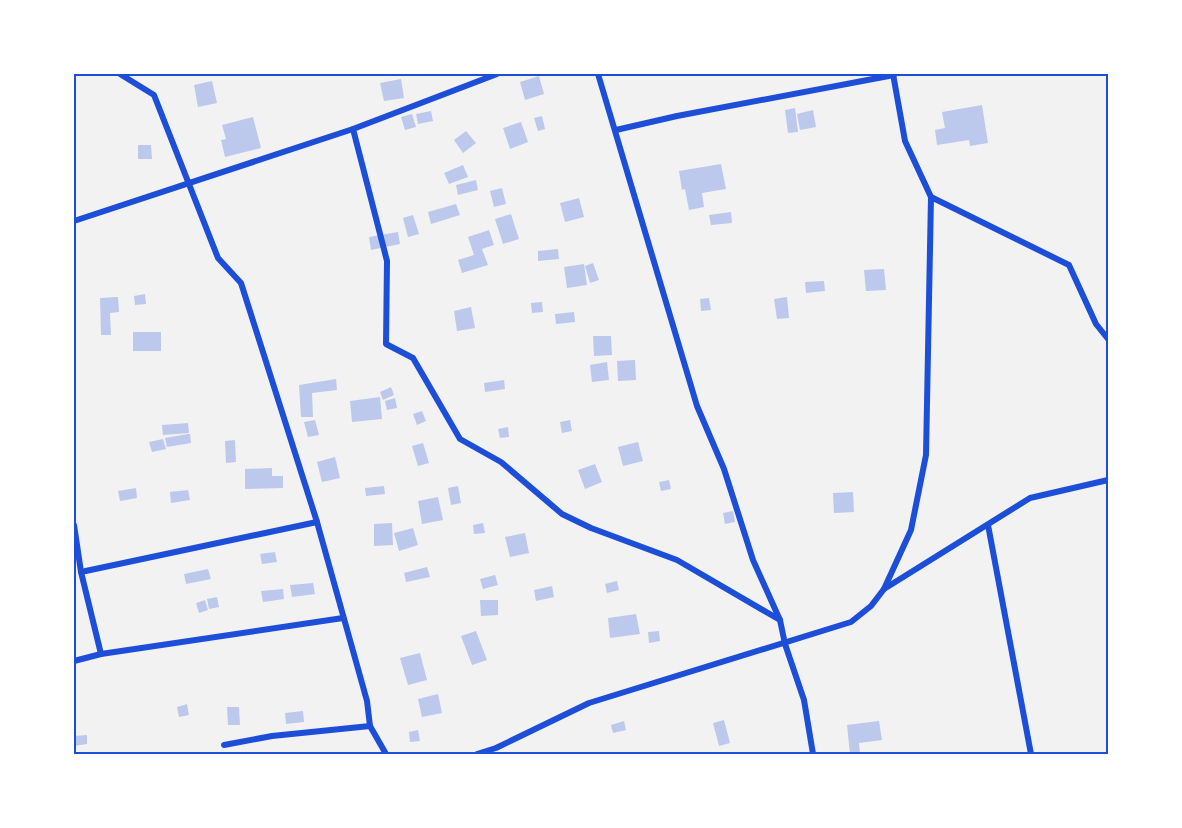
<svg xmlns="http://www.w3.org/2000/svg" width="1182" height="828" viewBox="0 0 1182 828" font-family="'Fira Sans',sans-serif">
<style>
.building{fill:#bdc9ec}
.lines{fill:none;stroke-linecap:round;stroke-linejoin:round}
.minor{stroke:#1d4ed8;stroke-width:6}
.neatline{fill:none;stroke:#1d4ed8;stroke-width:2}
</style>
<rect width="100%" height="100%" fill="#f2f2f2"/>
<g class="building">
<polygon points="539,76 544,94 525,100 520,82"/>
<polygon points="401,79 404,98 384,101 380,83"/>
<polygon points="212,81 217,103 198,107 194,85"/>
<polygon points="982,105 988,143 970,146 969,140 937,145 935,130 945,128 942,112"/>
<polygon points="795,108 798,132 788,133 785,110"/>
<polygon points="813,110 816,127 800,130 797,114"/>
<polygon points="431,111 433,121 418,124 416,114"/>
<polygon points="412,114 416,127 405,130 401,117"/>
<polygon points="542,116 545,129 538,131 534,118"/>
<polygon points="253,117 261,148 225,157 221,140 226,139 222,125"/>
<polygon points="521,122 528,142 510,149 503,128"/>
<polygon points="466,131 476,143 463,153 454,140"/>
<polygon points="138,145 151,145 152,159 138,159"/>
<polygon points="721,164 726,189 702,193 704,207 689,210 685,189 682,190 679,171"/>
<polygon points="463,165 468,177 449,184 444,173"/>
<polygon points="476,180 478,190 458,195 456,185"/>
<polygon points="502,188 506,204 494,207 490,191"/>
<polygon points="579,198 584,217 565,222 560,203"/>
<polygon points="456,204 460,215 431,224 428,212"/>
<polygon points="731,212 732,223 711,225 709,215"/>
<polygon points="511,214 519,239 503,244 495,219"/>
<polygon points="413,215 419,234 408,237 403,218"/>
<polygon points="489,230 494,245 482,249 488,265 462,273 458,260 474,255 468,237"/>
<polygon points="398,232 400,244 371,250 369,237"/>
<polygon points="558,249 559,259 538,261 538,251"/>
<polygon points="593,263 599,280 590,283 585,266"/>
<polygon points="584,264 587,285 567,288 564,267"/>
<polygon points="884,269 886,290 866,291 864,270"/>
<polygon points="824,281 825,291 806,293 805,282"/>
<polygon points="145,294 146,304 135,305 134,296"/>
<polygon points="118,297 119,312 110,313 111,335 101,335 100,298"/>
<polygon points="787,297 789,318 777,319 774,299"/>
<polygon points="709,298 711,310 701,311 700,299"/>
<polygon points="542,302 543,312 532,313 531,303"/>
<polygon points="471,307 475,328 457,331 454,311"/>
<polygon points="574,312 575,322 556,324 555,314"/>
<rect x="133" y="332" width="28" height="19"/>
<polygon points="593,336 611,336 612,355 594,356"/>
<polygon points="635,360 636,380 618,381 617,361"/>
<polygon points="607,362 609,380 592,382 590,365"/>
<polygon points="336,379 337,390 312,393 313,417 301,417 299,385"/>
<polygon points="504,380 505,389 485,392 484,383"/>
<polygon points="391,387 394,395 383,400 380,392"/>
<polygon points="380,397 382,419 352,422 350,401"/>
<polygon points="395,398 397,408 387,410 385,401"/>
<polygon points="422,411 426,421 417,425 413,414"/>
<polygon points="315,420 319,435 308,437 304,422"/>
<polygon points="570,420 572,431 562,433 560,422"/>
<polygon points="188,423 189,433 163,435 162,425"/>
<polygon points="508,427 509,437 500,438 498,429"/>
<polygon points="188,434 190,434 191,443 167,447 165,438"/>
<polygon points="163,439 166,449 152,452 149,442"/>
<polygon points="235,440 236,462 226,463 225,441"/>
<polygon points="638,442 643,461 623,466 618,447"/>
<polygon points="423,443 429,463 418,466 412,446"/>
<polygon points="335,457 340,478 322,482 317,462"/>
<polygon points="595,464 602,482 585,489 578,470"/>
<polygon points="272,468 272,476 283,476 283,488 245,489 245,469"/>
<polygon points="669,480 671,489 661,491 659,482"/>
<polygon points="384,486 385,494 366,496 365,488"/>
<polygon points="458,486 461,503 451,505 448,488"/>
<polygon points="136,488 137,498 120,501 118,491"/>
<polygon points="188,490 190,500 171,503 170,492"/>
<polygon points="853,492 854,512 834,513 833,493"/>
<polygon points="438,497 443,520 422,524 418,501"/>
<polygon points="733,511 735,522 725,524 723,513"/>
<polygon points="392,523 393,545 374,546 374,524"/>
<polygon points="483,523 485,533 474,534 473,525"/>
<polygon points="413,528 418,545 399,551 394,533"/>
<polygon points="525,533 529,553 510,557 505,537"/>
<polygon points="275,552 277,562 262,564 260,554"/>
<polygon points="427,567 430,577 406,582 404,573"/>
<polygon points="208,569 211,579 186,584 184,574"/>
<polygon points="495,575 498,585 483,589 480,579"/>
<polygon points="617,581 619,590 607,593 605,584"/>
<polygon points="313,583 315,594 292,597 290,585"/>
<polygon points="552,586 554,597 536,601 534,590"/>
<polygon points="283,589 284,599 263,602 261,591"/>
<polygon points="217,597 219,607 209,609 207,599"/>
<polygon points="205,600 208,610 199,613 196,603"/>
<polygon points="480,600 498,600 498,615 481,616"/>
<polygon points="636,614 640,634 610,638 608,618"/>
<polygon points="476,631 487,660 472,665 461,636"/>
<polygon points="659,631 660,641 649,643 648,632"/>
<polygon points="420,653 427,680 408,685 400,658"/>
<polygon points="438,694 442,713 422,717 418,699"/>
<polygon points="187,704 189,715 179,717 177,707"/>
<polygon points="227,707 239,707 240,725 228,725"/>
<polygon points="303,711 304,722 286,724 285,713"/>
<polygon points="724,720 730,743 719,746 713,723"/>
<polygon points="624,721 626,730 613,733 611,725"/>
<polygon points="879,721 882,740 859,743 860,754 850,754 847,725"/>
<polygon points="418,730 420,741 410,742 409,732"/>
<polygon points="87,735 87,744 74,746 74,736"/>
</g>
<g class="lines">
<g class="minor">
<polyline points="120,74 154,95 218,258 241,283 317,522 367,701 370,726 386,754"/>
<polyline points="497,74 353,129 387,261 386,344 413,358 460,439 501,462 562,514 591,528 677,560 780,620"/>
<polyline points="598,74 697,406 724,469 753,560 780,620 785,644 804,700 813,754"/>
<polyline points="616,130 677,116 894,75"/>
<polyline points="931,197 1069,265 1096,324 1108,339"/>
<polyline points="74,221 353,129"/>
<polyline points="74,525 81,572 101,654"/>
<polyline points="988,525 1031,754"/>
<polyline points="81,572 317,522"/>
<polyline points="884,589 911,530 926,455 931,197 905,141 893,74"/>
<polyline points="74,661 101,654 343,618"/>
<polyline points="224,745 272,736 370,726"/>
<polyline points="477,754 496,748 589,703 851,622 871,606 884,589 1030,498 1108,480"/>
</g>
</g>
<rect width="1182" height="828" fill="none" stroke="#ffffff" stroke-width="150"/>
<rect x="75" y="75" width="1032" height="678" class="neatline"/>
</svg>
